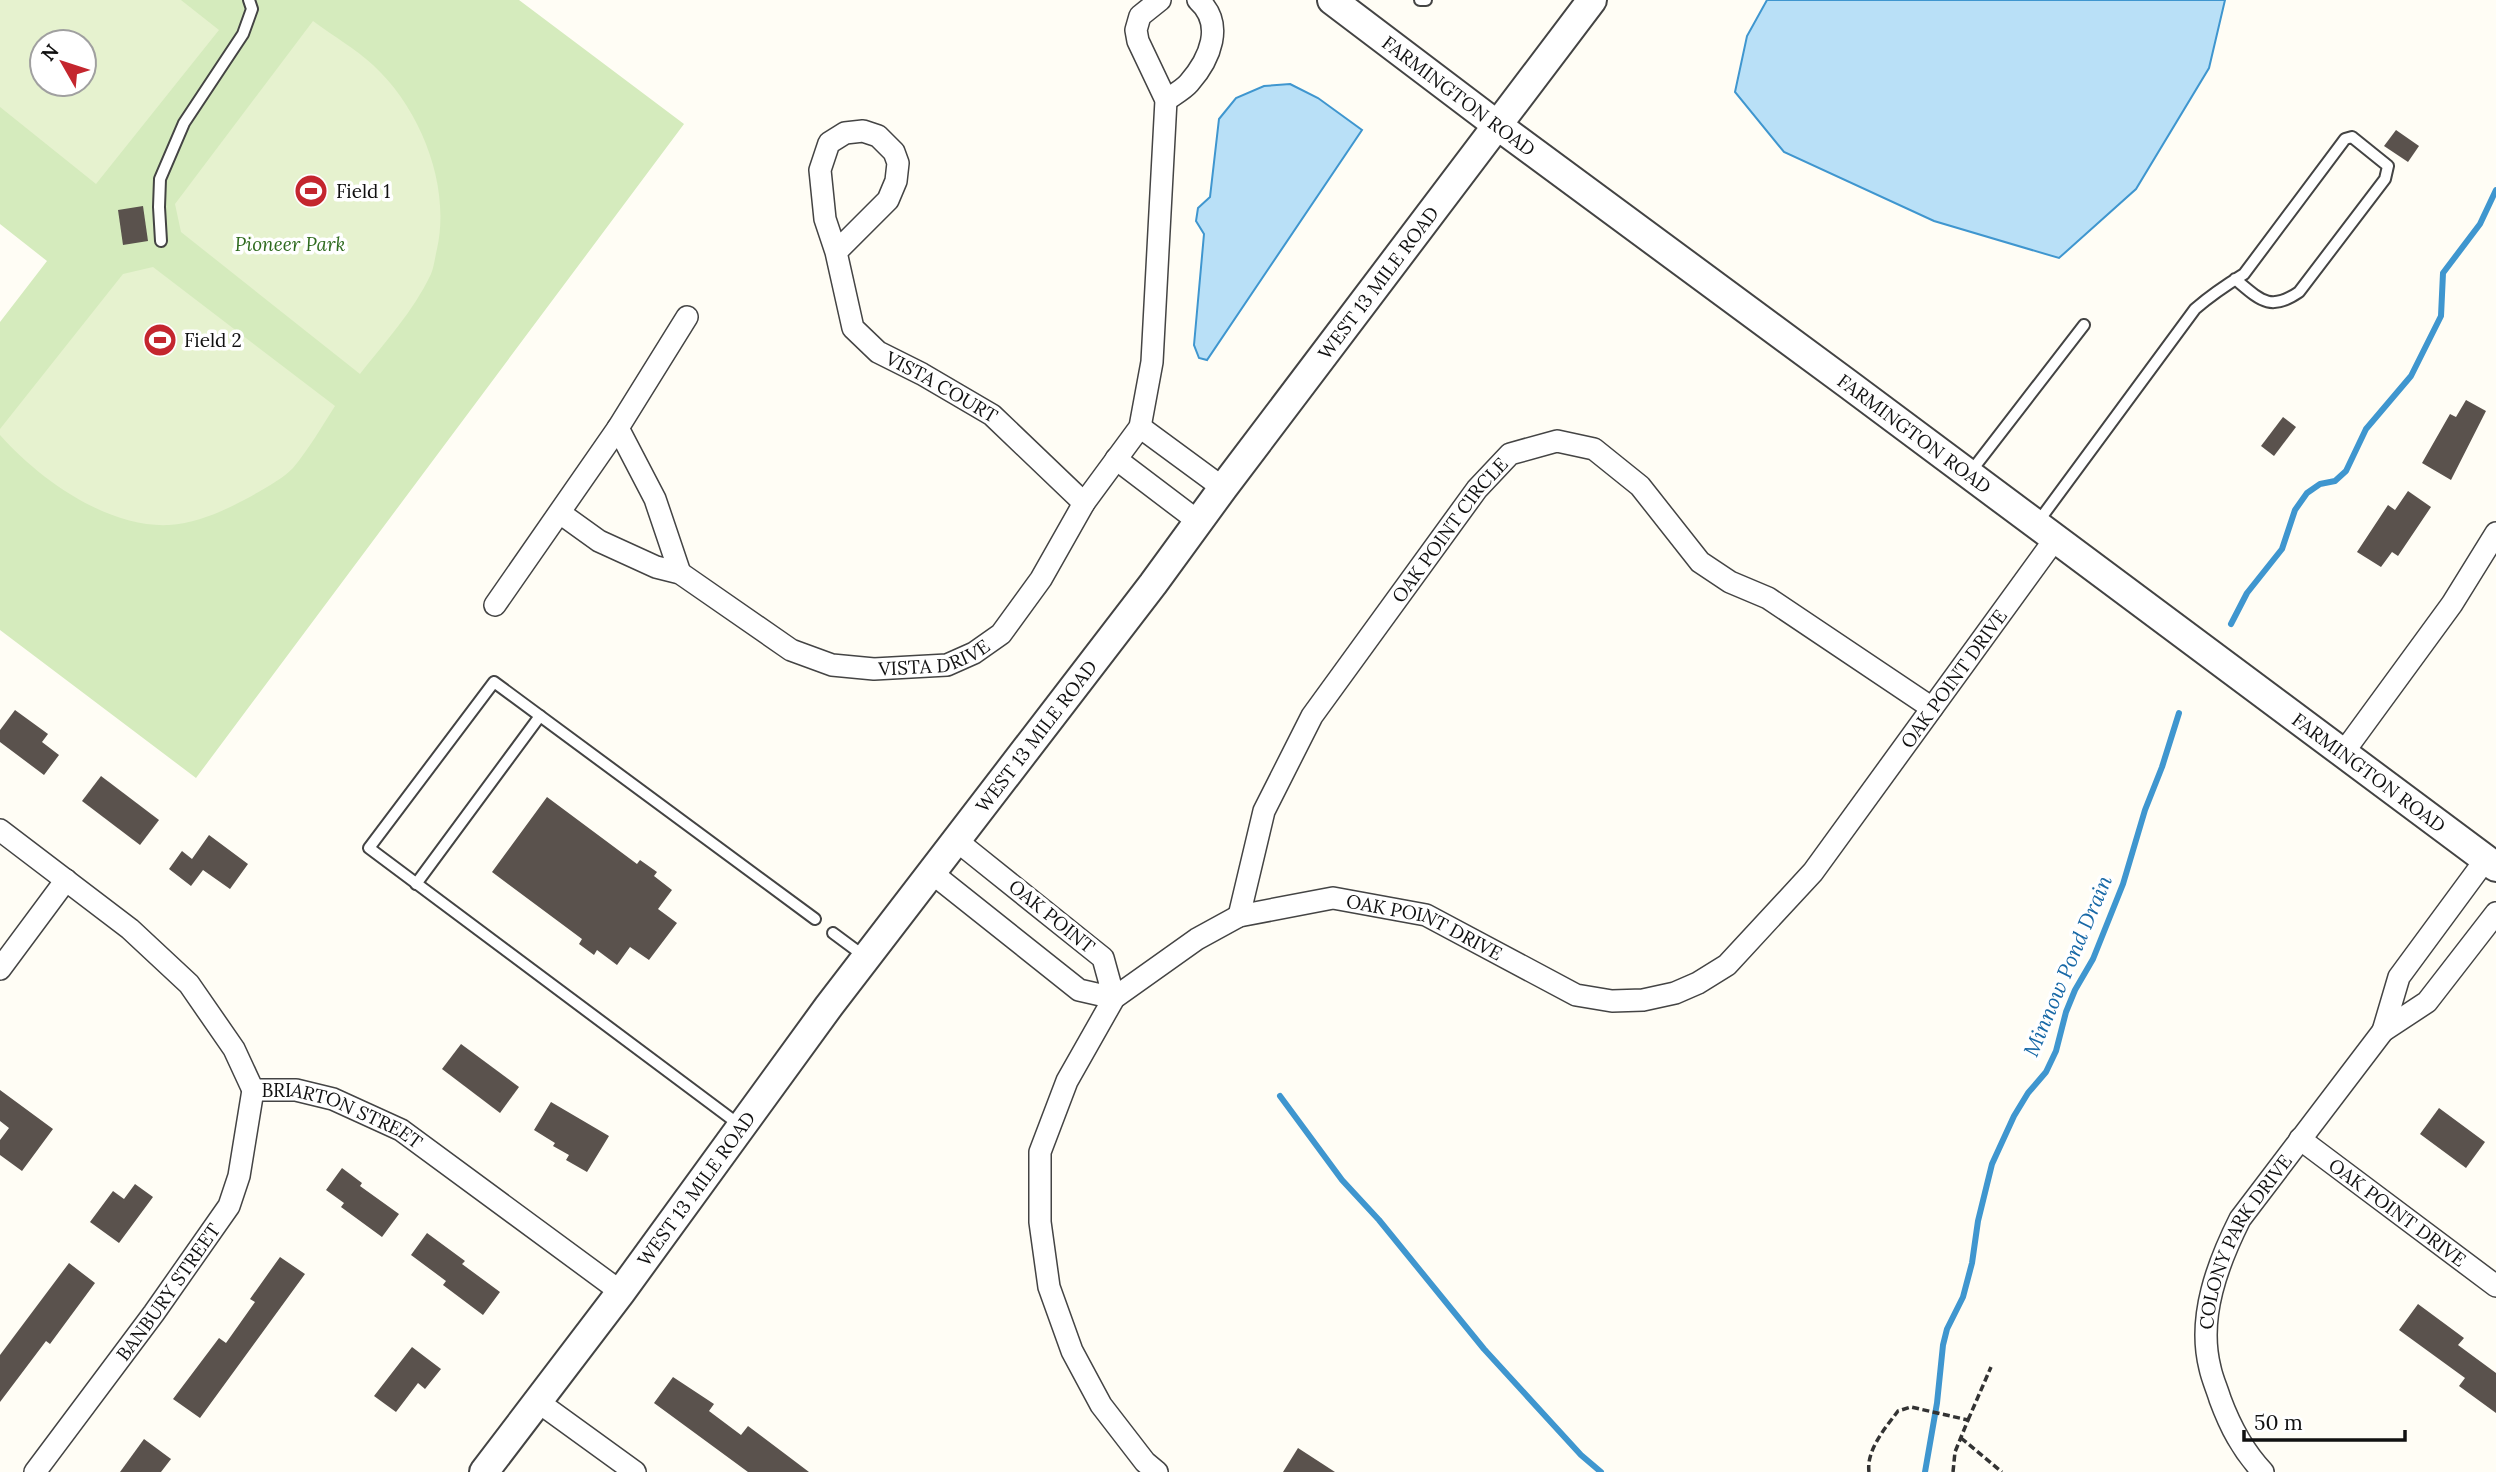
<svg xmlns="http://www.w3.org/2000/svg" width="2496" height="1472" viewBox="0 0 2496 1472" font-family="Lora,serif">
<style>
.green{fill:#d5ebbd;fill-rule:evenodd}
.pitch{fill:#e6f2cf;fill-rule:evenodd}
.water{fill:#b9e0f7;stroke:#3f96cf;stroke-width:2}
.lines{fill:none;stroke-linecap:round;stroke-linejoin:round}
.stream{stroke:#3f96cf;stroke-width:6}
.building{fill:#5a524d}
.service-casing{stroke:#444;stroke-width:14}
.minor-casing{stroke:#444;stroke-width:24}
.tertiary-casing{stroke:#444;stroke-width:32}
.path{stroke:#333;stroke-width:3.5;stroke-dasharray:7 3.5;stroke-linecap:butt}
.service{stroke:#fff;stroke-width:10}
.minor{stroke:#fff;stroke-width:21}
.tertiary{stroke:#fff;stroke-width:28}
.labels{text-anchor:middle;stroke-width:7;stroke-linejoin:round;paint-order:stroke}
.street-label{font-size:19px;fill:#111;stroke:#fff}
.poi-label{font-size:19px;fill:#111;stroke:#fff;text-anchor:start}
.park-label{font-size:19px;font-style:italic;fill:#2f6b1f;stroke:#fff}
.water-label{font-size:21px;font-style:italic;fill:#1768a6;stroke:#fff}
</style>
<rect width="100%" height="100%" fill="#fffdf5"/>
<path class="green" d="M0 0H519L684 124 196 778 0 630V322L47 261 0 224ZM42 42H84V84H42Z"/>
<g class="pitch">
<path d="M0 0H181L219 30 96 184 0 107ZM84 42V84H42V42Z"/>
<path d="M313 21C333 36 356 49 373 65 421 109 451 186 437 249 435 257 434 267 431 274 413 312 385 342 360 374L181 232 175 204Z"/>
<path d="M153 267 335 406C322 426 309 449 293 468 282 480 255 494 240 502 217 514 195 523 169 525 107 528 39 479 0 435V429L123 274Z"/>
</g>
<g class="water">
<polygon points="1767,0 2225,0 2209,68 2136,189 2059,258 1934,221 1784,152 1735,92 1747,36"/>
<polygon points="1290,84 1318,98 1362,130 1207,360 1199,358 1194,345 1204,234 1196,221 1198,208 1210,197 1219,119 1236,98 1264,86"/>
</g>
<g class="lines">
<g class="stream">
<polyline points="2231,624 2247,593 2282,549 2295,510 2307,493 2320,484 2335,481 2346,471 2366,429 2411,376 2441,316 2443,273 2480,224 2496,190"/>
<polyline points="1280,1096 1342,1180 1379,1220 1484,1349 1581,1455 1601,1472"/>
<polyline points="1925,1472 1937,1403 1943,1345 1947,1329 1963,1297 1972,1263 1978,1221 1992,1164 2014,1116 2028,1093 2046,1072 2056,1051 2066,1012 2075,990 2093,959 2123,884 2145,810 2162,767 2179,713"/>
</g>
</g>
<g class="building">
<polygon points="2396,130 2419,146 2408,162 2384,146"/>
<polygon points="143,206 148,241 123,245 118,210"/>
<polygon points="2466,400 2486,411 2451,480 2422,463 2450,414 2456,417"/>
<polygon points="2283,417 2296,427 2274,456 2261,446"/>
<polygon points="2408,491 2431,507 2398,556 2392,552 2381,567 2357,552 2388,505 2395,510"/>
<polygon points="15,710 48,734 42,742 59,755 44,775 0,742 0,730"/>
<polygon points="101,776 159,820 140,845 82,801"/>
<polygon points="547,797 637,864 640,860 657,872 654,876 672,890 658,909 677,923 649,960 630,947 617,965 597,950 594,955 579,944 582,939 492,872"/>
<polygon points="209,835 248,864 230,889 203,870 191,886 169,869 182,851 192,859"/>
<polygon points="461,1044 519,1087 500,1113 442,1069"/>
<polygon points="0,1090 53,1129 22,1171 0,1155 0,1140 9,1128 0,1121"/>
<polygon points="551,1102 609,1136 587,1172 566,1160 569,1155 553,1146 555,1143 534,1130"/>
<polygon points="2439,1108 2485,1142 2466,1168 2420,1134"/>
<polygon points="342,1168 362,1183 360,1186 399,1214 382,1237 341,1207 344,1203 326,1190"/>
<polygon points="135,1184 153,1197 119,1243 90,1222 113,1191 124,1199"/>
<polygon points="427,1233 465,1261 462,1264 500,1292 483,1315 443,1285 446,1281 411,1255"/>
<polygon points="280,1257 305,1274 200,1418 173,1399 219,1338 226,1343 255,1302 250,1299"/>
<polygon points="69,1263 95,1283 50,1344 46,1341 0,1402 0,1355"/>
<polygon points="2418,1304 2464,1338 2458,1345 2496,1373 2496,1413 2459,1386 2465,1378 2399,1330"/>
<polygon points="412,1347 441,1369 425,1389 418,1383 396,1412 374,1396"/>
<polygon points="673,1377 714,1404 709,1411 741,1435 748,1426 809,1472 748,1472 654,1403"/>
<polygon points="144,1439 171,1459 161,1472 120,1472"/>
<polygon points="1298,1448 1335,1472 1283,1472"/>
</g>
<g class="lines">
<defs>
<g id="service">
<polyline points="1420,0 1426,0"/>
<polyline points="161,241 159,207 160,179 184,123 243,34 252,9 249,0"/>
<polyline points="1969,474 2084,325"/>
<path d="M2038 522 2195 309C2210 296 2226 285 2244 274L2345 139 2352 137 2388 166 2385 179 2299 292C2270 312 2260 300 2235 279"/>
<polyline points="416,884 540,716"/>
<polyline points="833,933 864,956"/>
<polyline points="741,1126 369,848 494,682 815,919"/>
</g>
<g id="minor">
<path d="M1166 100C1173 95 1183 90 1189 83 1210 59 1225 24 1198 0"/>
<path id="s1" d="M836 252 888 200 896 181 898 163 894 152 878 136 863 131 845 133 829 143 820 170 825 219 836 252 853 328 878 352 922 374 992 415 1084 503"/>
<polyline points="1140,427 1223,488"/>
<polyline points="618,428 655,499 680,573"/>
<polyline points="1116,459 1199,522"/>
<path id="s2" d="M560 513 599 541 656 567 680 573 791 650 832 665 874 669 947 665 974 653 1001 634 1041 579 1084 503 1140 427 1152 362 1166 100 1138 41 1136 30 1140 16 1160 0"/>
<polyline points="495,605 618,428 687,317"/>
<polyline points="2343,753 2452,604 2496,533"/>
<polyline points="0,830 130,929 189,984 234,1049 253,1090"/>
<polyline points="932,873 1079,990 1114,998 1103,958 957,841"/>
<path id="s3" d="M1239 916 1264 811 1312 716 1477 489 1510 454 1557 441 1594 449 1640 486 1700 562 1730 582 1768 598 1932 708"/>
<polyline points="0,969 66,880"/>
<polyline points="2383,1031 2399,977 2486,859"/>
<path id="s4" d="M253 1090H296L333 1099 401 1130 621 1292"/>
<path id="s5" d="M2300 1139 2496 1286"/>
<polyline points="537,1401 635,1472"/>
<path id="s6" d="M35 1472 154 1313 229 1206 239 1176 253 1090"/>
<path id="s7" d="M1157 1472 1145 1462 1101 1405 1072 1351 1049 1287 1040 1222V1152L1067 1081 1114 998 1197 939 1239 916 1333 898 1426 915 1576 995 1612 1001 1643 1000 1675 993 1698 983 1727 965 1813 872 2055 539"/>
<path id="s8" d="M2263 1472C2242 1450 2230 1426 2220 1399 2217 1389 2212 1378 2210 1368 2197 1317 2218 1263 2240 1219L2383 1031 2427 1002 2496 913"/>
</g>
<g id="tertiary">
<path id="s9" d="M1332 0 1497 125 1848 384 2496 867"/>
<path id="s10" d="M484 1472 621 1292 829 1006 1153 584 1223 488 1592 0"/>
</g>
</defs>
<use href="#service" class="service-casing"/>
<use href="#minor" class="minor-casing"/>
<use href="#tertiary" class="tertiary-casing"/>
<g class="path">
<polyline points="1968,1420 1991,1367"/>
<polyline points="1961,1438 2002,1472"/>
<path d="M1869 1472C1866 1450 1886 1427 1898 1411L1911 1407 1968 1420 1955 1452 1953 1472"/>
</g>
<use href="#service" class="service"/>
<use href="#minor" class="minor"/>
<use href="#tertiary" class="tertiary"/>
</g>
<defs>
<symbol id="stadium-disc" viewBox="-11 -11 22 22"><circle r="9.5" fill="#c4262e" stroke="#fff"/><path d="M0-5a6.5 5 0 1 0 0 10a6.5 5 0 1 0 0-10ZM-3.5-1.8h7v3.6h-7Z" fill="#fff"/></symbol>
</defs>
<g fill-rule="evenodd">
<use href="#stadium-disc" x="292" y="172" width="38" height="38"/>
<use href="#stadium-disc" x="141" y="321" width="38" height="38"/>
</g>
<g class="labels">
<g class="street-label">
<text dy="7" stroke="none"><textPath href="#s9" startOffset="159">FARMINGTON ROAD</textPath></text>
<text dy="7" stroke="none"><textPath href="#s10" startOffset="1488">WEST 13 MILE ROAD</textPath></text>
<text dy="7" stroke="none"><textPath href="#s1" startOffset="497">VISTA COURT</textPath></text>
<text dy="7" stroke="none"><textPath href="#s9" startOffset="726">FARMINGTON ROAD</textPath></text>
<text dy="7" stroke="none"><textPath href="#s3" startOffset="446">OAK POINT CIRCLE</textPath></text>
<text dy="7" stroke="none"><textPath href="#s2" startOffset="418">VISTA DRIVE</textPath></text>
<text dy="7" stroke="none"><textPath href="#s7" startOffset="1559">OAK POINT DRIVE</textPath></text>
<text dy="7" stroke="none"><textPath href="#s10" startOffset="920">WEST 13 MILE ROAD</textPath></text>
<text dy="7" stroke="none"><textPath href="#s9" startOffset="1293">FARMINGTON ROAD</textPath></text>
<text transform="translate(1052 916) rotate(39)" y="7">OAK POINT</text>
<text dy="7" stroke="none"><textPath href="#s7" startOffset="866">OAK POINT DRIVE</textPath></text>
<text dy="7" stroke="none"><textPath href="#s4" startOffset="94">BRIARTON STREET</textPath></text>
<text dy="7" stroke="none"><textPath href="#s10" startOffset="354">WEST 13 MILE ROAD</textPath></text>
<text dy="7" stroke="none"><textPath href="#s5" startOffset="122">OAK POINT DRIVE</textPath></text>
<text dy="7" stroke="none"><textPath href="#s8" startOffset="254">COLONY PARK DRIVE</textPath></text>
<text dy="7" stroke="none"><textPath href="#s6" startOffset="224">BANBURY STREET</textPath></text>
</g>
<g class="poi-label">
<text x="336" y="198">Field 1</text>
<text x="184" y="347">Field 2</text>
</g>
<g class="park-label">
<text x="290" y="251">Pioneer Park</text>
</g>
<g class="water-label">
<text transform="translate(2068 966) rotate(-67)" y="7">Minnow Pond Drain</text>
</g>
</g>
<g transform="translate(63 63) rotate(309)"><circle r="33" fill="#ffffff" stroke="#a0a0a0" stroke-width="2"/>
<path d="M0-5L12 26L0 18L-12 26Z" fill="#c4262e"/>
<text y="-10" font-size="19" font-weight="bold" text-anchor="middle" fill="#111111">N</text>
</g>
<path d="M2244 1430v10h161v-10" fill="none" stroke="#111111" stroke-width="3.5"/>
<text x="2254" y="1430" font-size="21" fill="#111111" stroke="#ffffff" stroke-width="5" paint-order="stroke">50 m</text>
</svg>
